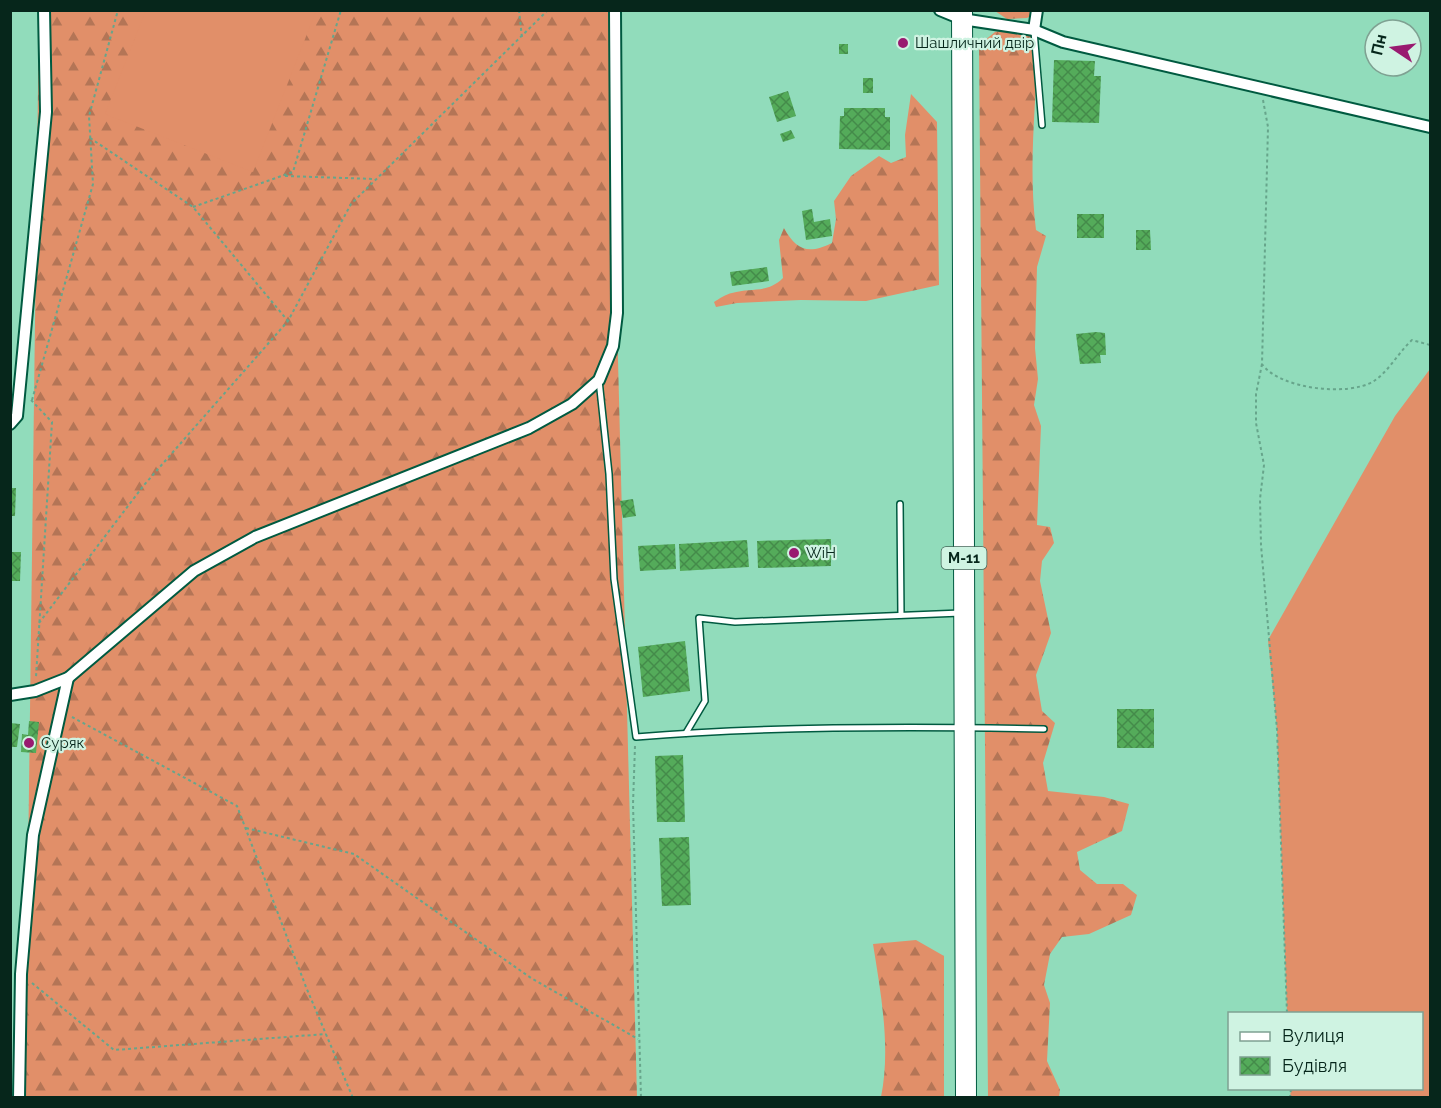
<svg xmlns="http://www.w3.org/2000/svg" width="1441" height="1108" viewBox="0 0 1441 1108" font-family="Raleway,sans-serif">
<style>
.forest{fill:url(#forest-firs)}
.garden{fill:#e18f69}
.building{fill:url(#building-cross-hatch)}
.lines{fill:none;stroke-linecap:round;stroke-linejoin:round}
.lane-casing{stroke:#005a40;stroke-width:8}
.street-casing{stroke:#005a40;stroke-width:14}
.highway-casing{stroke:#005a40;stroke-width:22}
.path{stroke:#67a58b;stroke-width:2;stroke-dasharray:3 3;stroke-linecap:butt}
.lane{stroke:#fff;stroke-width:5}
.street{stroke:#fff;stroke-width:10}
.highway{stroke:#fff;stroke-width:20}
.poi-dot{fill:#991a70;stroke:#cff3e2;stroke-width:2}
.labels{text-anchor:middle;stroke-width:4.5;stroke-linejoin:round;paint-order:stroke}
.shield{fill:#cff3e2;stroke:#426457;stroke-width:1.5}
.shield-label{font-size:14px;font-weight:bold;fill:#06261b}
.poi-label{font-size:15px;fill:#06261b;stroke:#cff3e2;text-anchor:start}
</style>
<defs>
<pattern id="forest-firs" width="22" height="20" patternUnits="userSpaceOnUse" patternTransform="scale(1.5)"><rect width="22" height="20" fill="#e18f69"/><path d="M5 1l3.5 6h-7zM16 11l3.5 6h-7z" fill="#b47556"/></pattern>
<pattern id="building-cross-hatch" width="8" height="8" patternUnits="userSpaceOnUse" patternTransform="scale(1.5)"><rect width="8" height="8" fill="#54ab5a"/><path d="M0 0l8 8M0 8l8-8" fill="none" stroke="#448b4a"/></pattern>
</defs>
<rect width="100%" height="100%" fill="#91dcbb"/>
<g class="forest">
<polygon points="39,11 609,11 637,1097 25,1098"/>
<polygon points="995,11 1040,11 1027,18 1007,19"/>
<path d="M1008 29 1027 31 1038 42C1036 106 1028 167 1036 230L1046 236 1037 267 1036 307 1035 348 1038 379 1034 405 1041 426 1037 525 1050 527 1054 543 1042 561 1040 581 1051 633 1036 675 1042 711 1055 723 1043 763 1048 791 1104 797 1129 804 1122 831 1077 852 1080 870 1097 884H1123L1137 895 1131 915 1089 934 1062 937 1050 954 1044 985 1050 1003 1047 1061 1060 1090 1059 1097H988L979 45 995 32Z"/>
<path d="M911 94 937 122 939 285 866 301 801 300 737 303 716 307 714 302C719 299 726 294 732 293 751 287 767 294 783 278L779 240 784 228C796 250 808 255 832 243L836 219 834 201 851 176 879 156 891 163 906 157 905 135Z"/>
<path d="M916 940 944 956V1097H881C891 1048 881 994 873 944Z"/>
</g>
<g class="garden">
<polygon points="146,10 316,11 253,172 105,114"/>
<polygon points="1430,369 1430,1097 1290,1097 1291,1089 1422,1088 1422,1014 1287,1013 1277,730 1268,640 1395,416"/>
</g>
<g class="building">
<rect x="839" y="44" width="9" height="10"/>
<polygon points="1054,60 1095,61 1094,76 1101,76 1099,123 1052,122"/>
<rect x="863" y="78" width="10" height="15"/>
<polygon points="788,91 796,116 777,122 769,97"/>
<polygon points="844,108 885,108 885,117 890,117 890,150 839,149 840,116 844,116"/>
<polygon points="791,130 795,138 783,142 780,134"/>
<polygon points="812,209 814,222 830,219 832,236 806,240 802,211"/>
<rect x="1077" y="214" width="27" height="24"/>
<polygon points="1136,230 1150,230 1151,250 1136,250"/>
<polygon points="767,267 769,281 732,286 730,272"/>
<polygon points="1096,332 1105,333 1106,355 1100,355 1101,363 1080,364 1076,334"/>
<polygon points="10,488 16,488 15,516 10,516"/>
<polygon points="633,499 636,516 623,518 620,501"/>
<polygon points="831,539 831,566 758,568 757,541"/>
<polygon points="747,540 749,567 680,571 679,544"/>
<polygon points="675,544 676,569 640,571 638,546"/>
<polygon points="10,552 21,552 20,581 10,581"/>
<polygon points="685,641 690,691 643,697 638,647"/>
<rect x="1117" y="709" width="37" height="39"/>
<polygon points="29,721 39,722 36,753 21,752 22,734 28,735"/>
<polygon points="10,723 20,724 17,747 10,747"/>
<polygon points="683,755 685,822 657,822 655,756"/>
<polygon points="689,837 691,905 662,906 659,838"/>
</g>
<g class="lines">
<defs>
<g id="lane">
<polyline points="1034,31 1042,125"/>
<path d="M599 380 609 474 614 579 636 737C770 726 909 726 1044 729"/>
<polyline points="900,504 901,615"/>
<polyline points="686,733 705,701 699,618 735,622 961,613"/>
</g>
<g id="street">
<polyline points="940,10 962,19 1034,30 1063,42 1430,127"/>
<polyline points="1034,30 1037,10"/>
<polyline points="10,424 17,416 46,112 44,10"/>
<polyline points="10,695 35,691 68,678 194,571 255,537 529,428 572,404 599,380 613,346 617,313 615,10"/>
<polyline points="19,1098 21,974 33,835 68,678"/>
</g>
<polyline id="highway" points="962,10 966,1098"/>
</defs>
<use href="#lane" class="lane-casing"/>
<use href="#street" class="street-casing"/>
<use href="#highway" class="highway-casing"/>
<g class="path">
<polyline points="519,10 522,38"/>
<path d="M1263 100 1268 127 1262 364C1279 389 1349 397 1374 381 1389 371 1398 353 1412 340L1430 345"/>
<polyline points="90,138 193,207 288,321"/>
<polyline points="285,176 375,179"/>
<polyline points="193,207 293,172 341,10"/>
<polyline points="1262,364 1256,394 1256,423 1264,465 1260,499 1261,545 1277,730 1287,1014"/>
<polyline points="31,400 52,422 36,677"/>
<polyline points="32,400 93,184 89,116 118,10"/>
<polyline points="39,623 144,485 288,321 351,204 548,10"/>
<polyline points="72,717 237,806 306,987 353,1098"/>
<polyline points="635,746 633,804 641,1098"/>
<polyline points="246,828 354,854 531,978 638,1039"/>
<polyline points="32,983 114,1050 326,1034"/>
<polyline points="1290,1098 1291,1088"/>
</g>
<use href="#lane" class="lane"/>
<use href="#street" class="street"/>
<use href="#highway" class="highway"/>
</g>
<g class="poi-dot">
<circle cx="903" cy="43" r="6"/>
<circle cx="794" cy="553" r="6"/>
<circle cx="29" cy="743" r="6"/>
</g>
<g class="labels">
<rect class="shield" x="941.5" y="547" width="45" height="22" rx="4.5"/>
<g class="shield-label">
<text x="964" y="563">М-11</text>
</g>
<g class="poi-label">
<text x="915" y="48">Шашличний двір</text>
<text x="806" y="558">WiH</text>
<text x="41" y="748">Суряк</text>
</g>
</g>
<rect width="1441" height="1108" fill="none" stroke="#06261b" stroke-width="24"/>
<rect x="1228" y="1012" width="195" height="78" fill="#cff3e2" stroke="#7fa192" stroke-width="1.5"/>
<rect x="1240" y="1032" width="30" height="9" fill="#ffffff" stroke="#7fa192" stroke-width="1.5"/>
<text x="1282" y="1042" font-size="18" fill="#06261b">Вулиця</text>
<rect x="1240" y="1057" width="30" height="18" fill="url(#building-cross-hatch)" stroke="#7fa192" stroke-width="1.5"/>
<text x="1282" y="1072" font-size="18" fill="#06261b">Будівля</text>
<g transform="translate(1393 48) rotate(283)"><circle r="28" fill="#cff3e2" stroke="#7fa192" stroke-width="1.5"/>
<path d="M0-4.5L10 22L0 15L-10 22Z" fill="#991a70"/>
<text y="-9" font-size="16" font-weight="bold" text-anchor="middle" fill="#06261b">Пн</text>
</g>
</svg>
